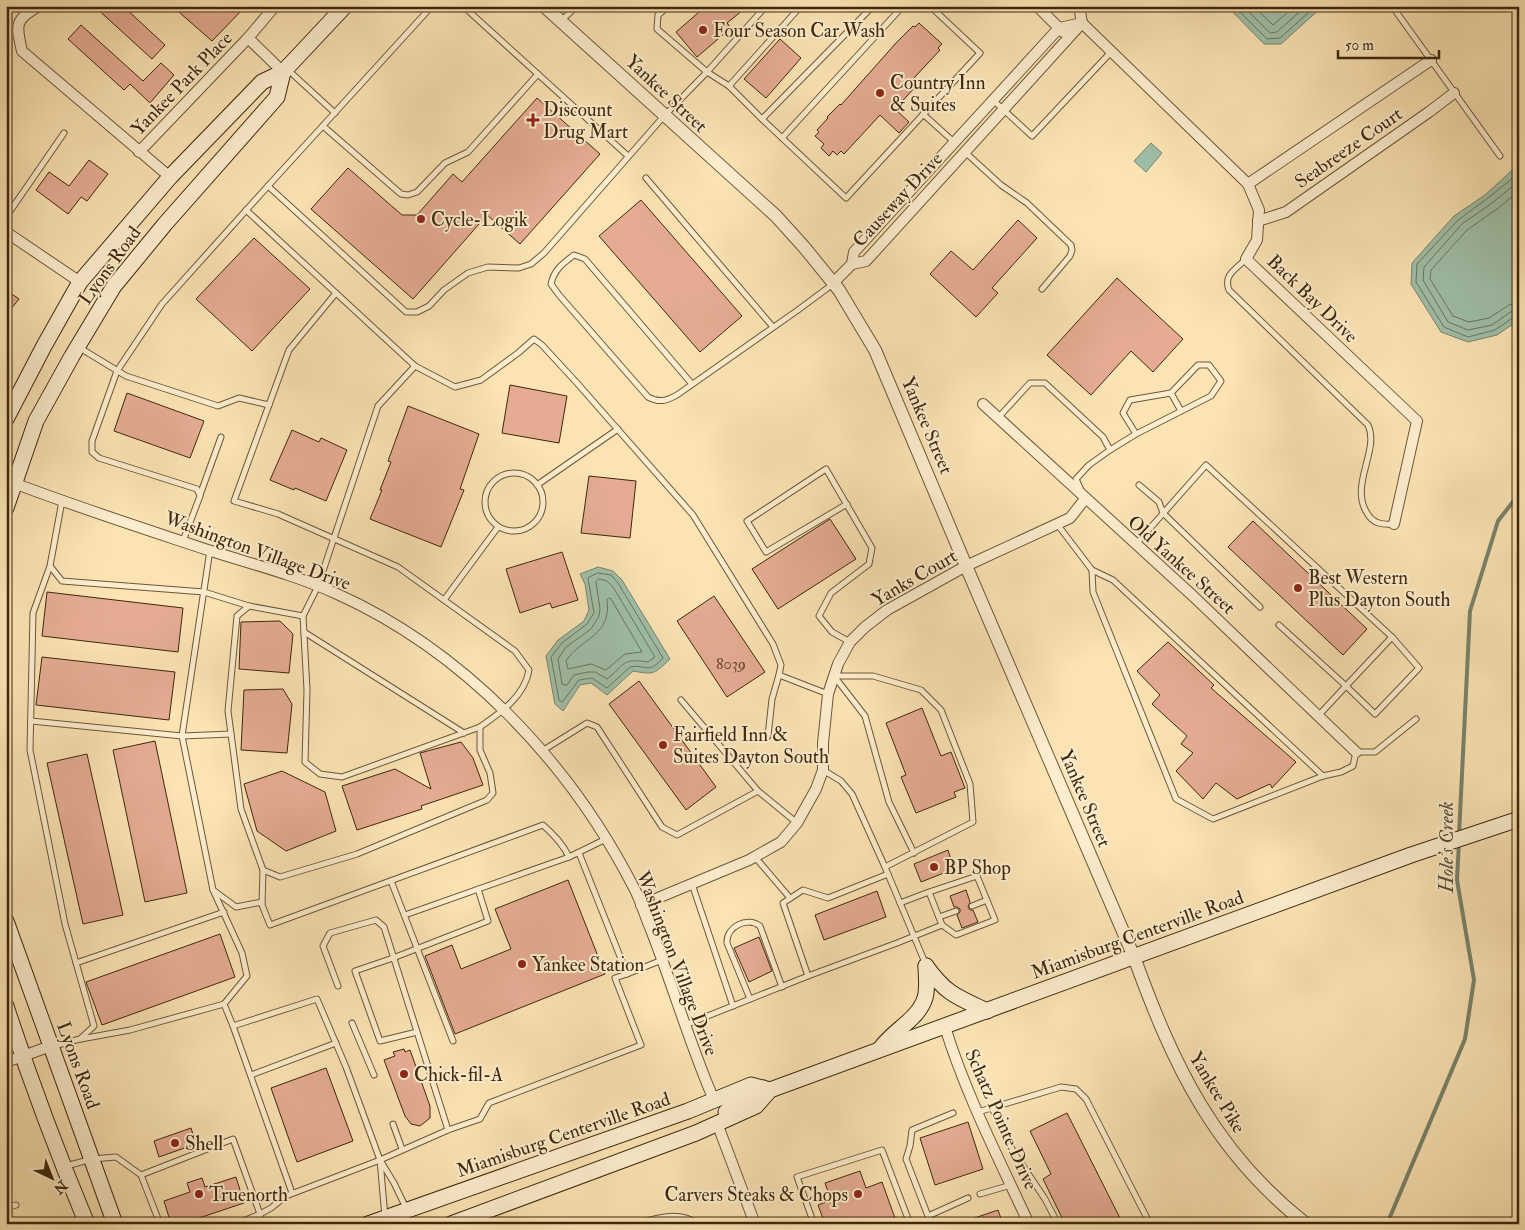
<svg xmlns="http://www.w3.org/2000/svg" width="1525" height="1230" viewBox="0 0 1525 1230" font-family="'IM FELL Double Pica',serif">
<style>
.water{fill:#9fbfa9;stroke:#78836b}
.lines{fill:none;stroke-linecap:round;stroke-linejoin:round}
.shore{stroke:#6e745b;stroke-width:1}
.stream{stroke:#78836b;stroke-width:4}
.building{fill:#e5ac93;stroke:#3e280d}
.service-casing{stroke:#6d5737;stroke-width:7}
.minor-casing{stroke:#6d5737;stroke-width:12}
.tertiary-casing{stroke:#6d5737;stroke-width:14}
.secondary-casing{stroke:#3e280d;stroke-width:17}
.service{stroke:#fcedce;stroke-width:5}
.minor{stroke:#fcedce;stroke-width:10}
.tertiary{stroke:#fcedce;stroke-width:12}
.secondary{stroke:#fcedce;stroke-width:15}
.poi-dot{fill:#8f2418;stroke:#fcedce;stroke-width:2}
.labels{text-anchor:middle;stroke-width:4;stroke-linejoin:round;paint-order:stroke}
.number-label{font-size:16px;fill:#68492e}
.poi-label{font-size:19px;fill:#3e280d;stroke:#fcedce;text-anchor:start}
.street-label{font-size:19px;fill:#3e280d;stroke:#fcedce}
.water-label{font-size:20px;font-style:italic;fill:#564e34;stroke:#fcedce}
</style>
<rect width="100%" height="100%" fill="#fbe3b4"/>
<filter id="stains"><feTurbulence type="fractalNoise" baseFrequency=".004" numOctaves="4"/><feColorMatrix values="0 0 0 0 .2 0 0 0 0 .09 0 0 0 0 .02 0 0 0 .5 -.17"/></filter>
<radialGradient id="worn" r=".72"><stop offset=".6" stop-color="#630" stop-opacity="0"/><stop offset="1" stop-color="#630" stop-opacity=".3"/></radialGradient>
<g class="water">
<polygon points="1227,6 1323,6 1281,44 1264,44"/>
<polygon points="1151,143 1162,153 1146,172 1134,161"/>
<polygon points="1519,164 1519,320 1497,335 1468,342 1441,332 1411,284 1412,263 1454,216 1485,195"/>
<path d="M598 567 613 571 622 580 670 659C654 674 655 675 633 671L607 695 591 683 580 685 563 711 555 704 546 656 558 640 584 621 589 610 585 584 580 574Z"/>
</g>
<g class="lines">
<g class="shore">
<polyline points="1234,6 1267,39 1280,38 1316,6"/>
<polyline points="1243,6 1270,33 1277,32 1306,6"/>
<polyline points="1253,6 1273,25 1295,6"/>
<polyline points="1519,173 1488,198 1458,220 1417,264 1416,282 1444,327 1468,337 1495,330 1514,317 1519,316"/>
<polyline points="1519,181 1492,203 1462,224 1424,267 1423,280 1448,322 1468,330 1492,325 1512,311 1519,310"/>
<polyline points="1519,191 1497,209 1467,230 1431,270 1430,279 1453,316 1469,322 1489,318 1509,305 1519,303"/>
<path d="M598 573 611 575 618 583 663 658C648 675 647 664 630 667L607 688 592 678 579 680 563 701 561 702 559 700 551 657 562 643 587 624 594 613 588 578Z"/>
<path d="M599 579 607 581 613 587 655 657 648 662C621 658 626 664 607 679L595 672H588L574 675 567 685H564L562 684 558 659 566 647 591 629 599 616 600 609 596 582Z"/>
<path d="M609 598 611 599 642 652 625 654 606 670 591 664 568 669 566 661C582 637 612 636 607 600Z"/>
</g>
<g class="stream">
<polyline points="1459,835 1470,611 1498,521 1519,494"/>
<polyline points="1387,1224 1465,1039 1474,980 1457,880 1459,842"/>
</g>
</g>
<g class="building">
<polygon points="94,6 123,6 165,45 152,59"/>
<polygon points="172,6 246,6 212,41"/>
<polygon points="706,6 748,6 727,23 731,28 697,57 676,32"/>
<polygon points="919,23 942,44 938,48 940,50 914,78 919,83 895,109 909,122 899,133 880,115 844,154 841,151 837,155 833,151 829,156 821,148 824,144 815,136 819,132 817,130 828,118 827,117 840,104 841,105 896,43 913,26 915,27"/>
<polygon points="81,25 143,81 161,63 174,75 150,103 130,84 124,90 68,39"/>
<polygon points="780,39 801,58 766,98 744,79"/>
<polygon points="537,98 600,154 520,244 487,215 413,299 311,209 348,168 402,215 417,215 453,174 462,182"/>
<polygon points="89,160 108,174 87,201 81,197 68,214 36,190 49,172 69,186"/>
<polygon points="641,200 742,316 700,352 599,236"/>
<polygon points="1018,220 1037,238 992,288 998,293 976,317 930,274 951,251 973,270"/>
<polygon points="254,238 310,289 252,351 196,299"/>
<polygon points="1117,278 1183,339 1153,372 1131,351 1091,395 1047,355"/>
<polygon points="6,290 19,299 6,315"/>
<polygon points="510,385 567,396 559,443 502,433"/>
<polygon points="127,393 204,421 190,458 114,431"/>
<polygon points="408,406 479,434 460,489 464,490 441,547 370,519 382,490 380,490 391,462 388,461"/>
<polygon points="292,430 319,442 321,438 347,450 326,501 295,488 294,490 270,480"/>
<polygon points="589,476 636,481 630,538 581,533"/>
<polygon points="830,519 856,559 778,609 752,569"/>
<polygon points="1253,521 1367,629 1343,655 1228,547"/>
<polygon points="562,552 578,600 552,608 550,603 520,613 506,569"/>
<polygon points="47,592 183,608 178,652 42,636"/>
<polygon points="714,596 765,672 727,697 677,621"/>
<polygon points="280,621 293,634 289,673 239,669 241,622"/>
<polygon points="1168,642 1214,685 1211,688 1296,762 1272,788 1270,784 1237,799 1216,783 1203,799 1176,771 1193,753 1181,744 1187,736 1152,704 1160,695 1137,671"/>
<polygon points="42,657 175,672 169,720 36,705"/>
<polygon points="639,681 716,787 686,810 609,704"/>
<polygon points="283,689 292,704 287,753 241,750 244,690"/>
<polygon points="922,708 941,756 951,752 965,788 954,792 956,797 916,813 901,777 906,775 886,723"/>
<polygon points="155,741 187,893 145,902 113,750"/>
<polygon points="461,742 473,758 483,785 421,806 422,809 357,830 342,786 395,769 431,789 420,753"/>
<polygon points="87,754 123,915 83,924 47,763"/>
<polygon points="282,771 325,792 336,831 286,851 257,831 244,784"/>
<polygon points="948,850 954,869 921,882 914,864"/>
<polygon points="568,880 605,974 455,1034 425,956 452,945 461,969 511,949 495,909"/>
<polygon points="966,890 970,902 968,907 970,910 973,910 978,922 962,928 957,915 960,912 960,909 957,907 954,907 950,896"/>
<polygon points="877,891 886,917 824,940 815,915"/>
<polygon points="220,934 235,977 102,1025 86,982"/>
<polygon points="759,937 772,971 749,982 734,948"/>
<polygon points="404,1049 405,1052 410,1050 430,1106 430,1118 420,1126 411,1124 405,1116 384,1060 395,1056 393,1052"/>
<polygon points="326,1068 353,1141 297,1162 271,1088"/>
<polygon points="1067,1113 1123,1224 1065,1224 1043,1179 1051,1174 1030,1131"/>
<polygon points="968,1122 983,1169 935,1185 920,1138"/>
<polygon points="191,1128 196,1144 159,1157 154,1141"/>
<polygon points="860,1171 866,1188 882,1182 896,1221 889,1224 825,1224 818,1205 831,1200 825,1183"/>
<polygon points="236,1177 244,1203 181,1224 171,1224 164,1201 190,1192 187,1183 202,1178 205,1187"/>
<polygon points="998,1210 1003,1224 963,1224 963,1222"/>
</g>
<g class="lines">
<defs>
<g id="service">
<polyline points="432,6 268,186 406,312 417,312 429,306 444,290 468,273 488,267 519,268 531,264 544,253 664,116 707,72 766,6"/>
<polyline points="463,6 628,156"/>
<polyline points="637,6 639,8"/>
<polyline points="669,6 658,15 657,29 707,72 729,86 762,119 846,198 980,53 930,6"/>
<polyline points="1392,6 1500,156"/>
<polyline points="561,21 577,6"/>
<polyline points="287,69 335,113"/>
<polyline points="729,86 801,6"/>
<polyline points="993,100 1032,136 1112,51"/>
<polyline points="923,114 954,142"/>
<polyline points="762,119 873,6"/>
<polyline points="323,126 401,194 408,195 417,192 445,163 468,152 538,74"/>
<polyline points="782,138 903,6"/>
<polyline points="965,152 1001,185 1027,203 1071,245 1072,250 1070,256 1042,289"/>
<polyline points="646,178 773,327"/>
<polyline points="246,210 415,366 455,387 481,380 518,353 534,339 542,345 577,383 693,515 773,644 781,665 779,675 828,694"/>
<polyline points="6,217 64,133"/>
<path d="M1246 259C1236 269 1223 275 1229 290L1368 425C1380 450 1349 485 1367 513 1373 524 1383 525 1394 524"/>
<path d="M336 293 289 350 234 501 278 514 398 567 515 651 529 670C525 696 500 713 480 727V750L490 773 493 793 487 800 357 854 280 877 263 870 241 809 228 711 237 616 249 606 303 616 318 586 378 406 415 366"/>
<polyline points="80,348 126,376 218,406 239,398 269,405"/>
<path d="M692 384 585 259 574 255C562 264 554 270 551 284L559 295 648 397C660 403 666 401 677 395L798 310 833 284"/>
<polyline points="1171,393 1181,411"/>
<polyline points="998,418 1030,383 1045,383 1103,437 1110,450"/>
<circle cx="514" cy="502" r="29"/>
<polyline points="537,485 618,429"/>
<polyline points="1139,485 1159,502 1163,513 1260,607"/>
<polyline points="1081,490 1076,479 1089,465 1110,450 1136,434 1211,396 1221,381 1209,365 1198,365 1171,393 1130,400 1123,413 1136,434"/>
<polyline points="200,495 221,437"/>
<polyline points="62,501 50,566 62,581 204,592 249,606"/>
<polyline points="847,504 766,552 747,521 826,469 872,548 869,564 831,593 819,616 832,632 850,642"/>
<polyline points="1057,524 1092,570 1113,580 1323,776"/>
<polyline points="183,541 200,496 197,489 99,458 92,452 92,441 117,371 162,304 268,186"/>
<polyline points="1136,544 1206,465 1392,637 1419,668 1375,714 1346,686 1319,715"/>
<polyline points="210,550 182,736 213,890 236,907 262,902"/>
<polyline points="50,566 33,613 30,750 65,924 94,1026 80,1039 54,1046"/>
<polyline points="1092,570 1093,592 1176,799 1213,819 1323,776 1341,772 1353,766 1356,752 1375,752 1416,719"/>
<polyline points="444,600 498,527"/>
<polyline points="303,616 307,690 305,762 320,774 342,777 480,727"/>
<polyline points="1279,625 1346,686 1392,637"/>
<polyline points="304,632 464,733"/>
<polyline points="834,676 865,716 889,802 914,853"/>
<polyline points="835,676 873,676 921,690 941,710 970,784 973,822 885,867"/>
<polyline points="681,700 758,791 797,823"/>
<polyline points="31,721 182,736 231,734"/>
<polyline points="768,736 772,699 779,675"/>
<polyline points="542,751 587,723 597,727 662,827 677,835 758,791"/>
<polyline points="823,770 841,781 852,794 885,867 926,965"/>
<polyline points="579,853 627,974 662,960"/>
<polyline points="755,857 790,898"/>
<path d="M263 870 262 905 270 925 543 825C554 835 563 844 569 857"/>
<polyline points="888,874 828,898 803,890 783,903 808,976 897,943 942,925"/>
<polyline points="391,881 453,1041"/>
<polyline points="692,884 733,1006"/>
<polyline points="900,903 929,892 942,925 956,935 995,920 977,876 929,892"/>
<polyline points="972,906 987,900"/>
<polyline points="405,915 569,857 606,839"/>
<polyline points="939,917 956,911"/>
<polyline points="76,963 224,912"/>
<polyline points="338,986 323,946 330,933 376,920 384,927 448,1130"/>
<path d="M750 999 727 943C726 927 747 916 760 926L782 987"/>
<polyline points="224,1004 233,1026"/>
<polyline points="352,1023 374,1075"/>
<polyline points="685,1025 808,976"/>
<polyline points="417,1032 380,1041 355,971 393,958 488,921 478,889"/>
<polyline points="81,1039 130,1030 224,1004 247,976 242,953 213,890"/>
<polyline points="251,1075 336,1043"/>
<polyline points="992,1108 1013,1151 1045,1199 1058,1224"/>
<polyline points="978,1112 1061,1087 1076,1089 1086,1099 1150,1224"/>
<polyline points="393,1124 402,1149"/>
<polyline points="66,1166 92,1159 116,1157 141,1175"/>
<polyline points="292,1193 233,1026 317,999 346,1067 380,1160"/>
<polyline points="980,1194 1011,1185"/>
<polyline points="6,1208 16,1205"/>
<polyline points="928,1216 906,1159 910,1146 912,1130 953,1113"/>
<polyline points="385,1217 380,1160 394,1183 407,1210 406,1224"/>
<polyline points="160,1224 141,1175 233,1139 260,1214 236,1224"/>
<polyline points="259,1224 260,1214 271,1208 286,1196 380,1160 448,1130 480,1119 489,1103 641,1045 615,978 627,974"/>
<path d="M636 1224C656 1218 679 1210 698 1224"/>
<polyline points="814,1224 797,1177 882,1150 910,1224"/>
<polyline points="930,1224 928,1216 968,1198"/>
</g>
<g id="minor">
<path d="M39 6C14 20 16 25 22 51L170 177"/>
<polyline points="1037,6 1063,32"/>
<polyline points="1079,6 1082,23"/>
<polyline points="1082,23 1248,184 1259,210 1257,240 1246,259 1417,421 1394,524"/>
<polyline points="248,38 283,72"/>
<polyline points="139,152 248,38 275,6"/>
<polyline points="1248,184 1431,60"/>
<polyline points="1258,221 1286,212 1429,112 1454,93"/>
<polyline points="6,232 80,282"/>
<polyline points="852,264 854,252 1059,28 1082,23"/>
<polyline points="833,283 852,264 866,261 1082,23"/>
<polyline points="983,404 1193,596 1356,752"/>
<path d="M6 480C73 506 142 528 211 551 252 564 295 575 335 593 465 651 570 763 634 888 641 901 645 916 651 930 673 986 690 1045 714 1100"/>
<polyline points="641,905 749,860 781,842 797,823 816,789 823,770 823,743 828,694 838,664 850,642 865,627 887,610 966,566 1070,518 1085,499"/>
<path d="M945 1027C966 1095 999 1159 1029 1224"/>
<polyline points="6,1062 51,1046"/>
<polyline points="717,1123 755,1224"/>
</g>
<path id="tertiary" d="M544 6 776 216 804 247 839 290 875 350 966 566 1134 957C1173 1064 1213 1151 1306 1224"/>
<g id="secondary">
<polyline points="6,419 44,346 80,282 170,177 262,82 283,72 345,6"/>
<polyline points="6,508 36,421 72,356 114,286 165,224 277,97 283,72"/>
<polyline points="6,921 115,1224"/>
<path d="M926 966C946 994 957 997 987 1011"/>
<path d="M6 1006C30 1080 57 1152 87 1224"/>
<path d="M880 1049C893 1030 918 1020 925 998 928 988 926 976 926 966"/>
<polyline points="726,1112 734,1105 763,1088"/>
<polyline points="368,1224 688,1111 751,1085 770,1090"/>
<polyline points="451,1224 696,1133 756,1106 770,1090 1411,855 1519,819"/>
</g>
</defs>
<use href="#service" class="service-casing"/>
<use href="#minor" class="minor-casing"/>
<use href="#tertiary" class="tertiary-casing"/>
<use href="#secondary" class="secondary-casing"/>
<use href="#service" class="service"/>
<use href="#minor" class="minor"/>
<use href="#tertiary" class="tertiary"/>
<use href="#secondary" class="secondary"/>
</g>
<g class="poi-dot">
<circle cx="703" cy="30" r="5"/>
<circle cx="880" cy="93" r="5"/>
<path d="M530.5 112.5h5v5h5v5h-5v5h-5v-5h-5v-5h5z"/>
<circle cx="421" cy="219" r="5"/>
<circle cx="1298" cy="588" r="5"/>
<circle cx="663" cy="745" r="5"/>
<circle cx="934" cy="867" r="5"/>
<circle cx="522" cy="964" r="5"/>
<circle cx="404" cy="1074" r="5"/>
<circle cx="175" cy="1143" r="5"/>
<circle cx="199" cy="1194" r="5"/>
<circle cx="858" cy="1194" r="5"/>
</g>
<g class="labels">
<g class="number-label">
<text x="731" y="669">8039</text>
</g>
<g class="poi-label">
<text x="713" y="37">Four Season Car Wash</text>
<text x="890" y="89">Country Inn<tspan x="890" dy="22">&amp; Suites</tspan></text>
<text x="543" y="116">Discount<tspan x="543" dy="22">Drug Mart</tspan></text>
<text x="431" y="226">Cycle-Logik</text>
<text x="1308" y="584">Best Western<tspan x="1308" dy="22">Plus Dayton South</tspan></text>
<text x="673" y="741">Fairfield Inn &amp;<tspan x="673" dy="22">Suites Dayton South</tspan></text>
<text x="944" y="874">BP Shop</text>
<text x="532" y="971">Yankee Station</text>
<text x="414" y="1081">Chick-fil-A</text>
<text x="185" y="1150">Shell</text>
<text x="209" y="1201">Truenorth</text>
<text x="848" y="1201" text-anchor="end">Carvers Steaks &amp; Chops</text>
</g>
<g class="street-label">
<text transform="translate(181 83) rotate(-46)" y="7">Yankee Park Place</text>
<text transform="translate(667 93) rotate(43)" y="7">Yankee Street</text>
<text transform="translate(1348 147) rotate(-35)" y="7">Seabreeze Court</text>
<text transform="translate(897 199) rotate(-47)" y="7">Causeway Drive</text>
<text transform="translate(109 265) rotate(-54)" y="7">Lyons Road</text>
<text transform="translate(1313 298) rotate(44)" y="7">Back Bay Drive</text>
<text transform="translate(928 425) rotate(67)" y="7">Yankee Street</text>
<text transform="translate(258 550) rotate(20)" y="7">Washington Village Drive</text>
<text transform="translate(1182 564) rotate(42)" y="7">Old Yankee Street</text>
<text transform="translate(914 577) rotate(-30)" y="7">Yanks Court</text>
<text transform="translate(1086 798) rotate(67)" y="7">Yankee Street</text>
<text transform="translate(1137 934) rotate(-20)" y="7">Miamisburg Centerville Road</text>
<text transform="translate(678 963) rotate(69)" y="7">Washington Village Drive</text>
<text transform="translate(79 1065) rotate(70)" y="7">Lyons Road</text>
<text transform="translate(1218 1092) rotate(59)" y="7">Yankee Pike</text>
<text transform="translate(1002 1119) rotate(66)" y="7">Schatz Pointe Drive</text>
<text transform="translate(563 1134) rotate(-19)" y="7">Miamisburg Centerville Road</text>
</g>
<g class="water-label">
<text transform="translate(1446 847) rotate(-90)" y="7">Hole's Creek</text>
</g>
</g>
<rect width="1525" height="1230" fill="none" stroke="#fbe3b4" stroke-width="25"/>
<rect x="8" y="8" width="1510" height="1215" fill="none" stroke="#3e280d" stroke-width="2.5"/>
<rect x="12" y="12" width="1500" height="1205" fill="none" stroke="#3e280d"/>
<g transform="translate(52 1178) rotate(137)" stroke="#fcedce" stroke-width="4" paint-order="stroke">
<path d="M0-4L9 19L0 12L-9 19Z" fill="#3e280d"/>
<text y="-8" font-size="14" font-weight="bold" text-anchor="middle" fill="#3e280d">N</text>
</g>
<path d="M1338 50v8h101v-8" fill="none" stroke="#3e280d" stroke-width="2.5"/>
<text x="1345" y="50" font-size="15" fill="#3e280d" stroke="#fcedce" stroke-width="4" paint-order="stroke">50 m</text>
<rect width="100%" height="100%" filter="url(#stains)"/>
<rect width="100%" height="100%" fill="url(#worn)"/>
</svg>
